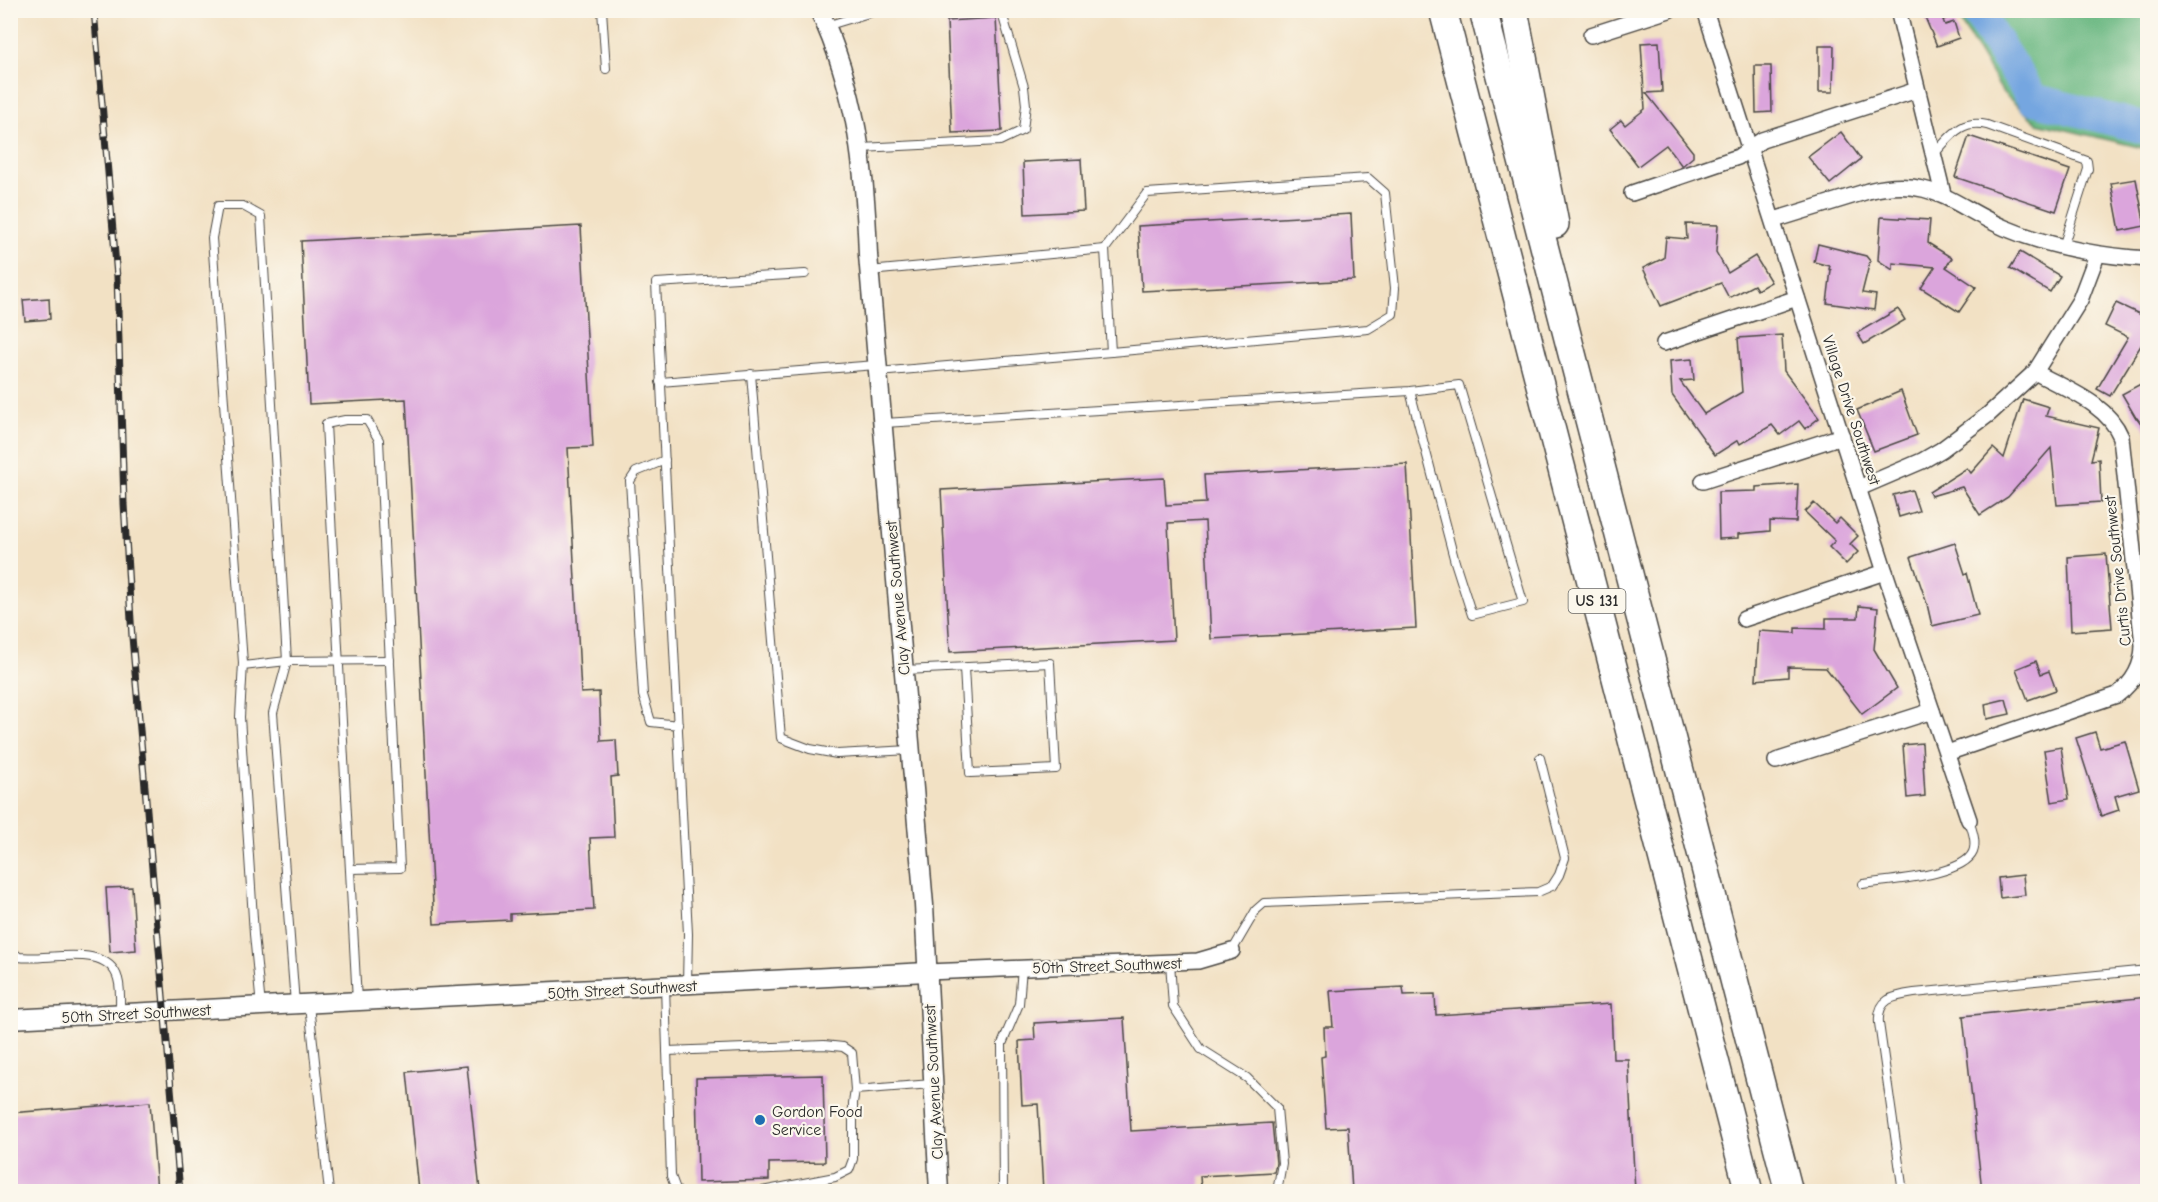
<svg xmlns="http://www.w3.org/2000/svg" width="2158" height="1202" viewBox="0 0 2158 1202" font-family="'Comic Neue',sans-serif">
<style>
.forest{fill:#6bb882;stroke:#4b7256;stroke-width:1.5}
.lines{fill:none;stroke-linecap:round;stroke-linejoin:round}
.river{stroke:#75a6e0;stroke-width:32}
.building{fill:#dba5dc}
.service-casing{stroke:#494642;stroke-width:10}
.minor-casing{stroke:#494642;stroke-width:18}
.tertiary-casing{stroke:#494642;stroke-width:21}
.motorway-casing{stroke:#494642;stroke-width:30}
.service{stroke:#fff;stroke-width:8}
.minor{stroke:#fff;stroke-width:15}
.tertiary{stroke:#fff;stroke-width:18}
.motorway{stroke:#fff;stroke-width:27}
.rail-casing{stroke:#2b2b2b;stroke-width:7}
.rail{stroke:#fbf7ec;stroke-width:4.5;stroke-dasharray:14;stroke-linecap:butt}
.poi-dot{fill:#1f6fb2;stroke:#fbf7ec;stroke-width:2}
.labels{text-anchor:middle;stroke-width:4.5;stroke-linejoin:round;paint-order:stroke}
.shield{fill:#fbf7ec;stroke:#696865;stroke-width:1.5}
.shield-label{font-size:15px;font-weight:bold;fill:#2b2b2b}
.street-label{font-size:16px;fill:#2b2b2b;stroke:#fbf7ec}
.poi-label{font-size:16px;fill:#2b2b2b;stroke:#fbf7ec;text-anchor:start}
</style>
<rect width="100%" height="100%" fill="#fbf7ec"/>
<filter id="ink" filterUnits="userSpaceOnUse"><feTurbulence type="fractalNoise" baseFrequency=".0167" numOctaves="2"/><feDisplacementMap in="SourceGraphic" scale="12" xChannelSelector="R" yChannelSelector="G"/><feConvolveMatrix kernelMatrix="1 2 1 2 8 2 1 2 1" color-interpolation-filters="sRGB"/></filter>
<filter id="wash" filterUnits="userSpaceOnUse"><feTurbulence type="fractalNoise" baseFrequency=".008" numOctaves="4" result="noise"/><feDisplacementMap in="SourceGraphic" scale="24" xChannelSelector="R" yChannelSelector="G"/><feGaussianBlur stdDeviation="1.35" result="paint"/><feColorMatrix in="noise" values="0 0 0 0 0 0 0 0 0 0 0 0 0 0 0 0 0 1.4 0 .05"/><feComposite in="paint" operator="in"/></filter>
<g filter="url(#wash)">
<rect width="100%" height="100%" fill="#f2e1c4"/>
<polygon class="forest" points="1954,11 2147,11 2147,149 2037,123 2003,93"/>
<g class="lines">
<polyline class="river" points="1976,10 2033,99 2148,129"/>
</g>
<g id="blocks">
<g class="building">
<polygon points="1922,10 1965,10 1943,20 1945,25 1954,22 1959,38 1937,46"/>
<polygon points="996,18 1002,131 952,133 947,21"/>
<polygon points="1659,42 1662,92 1646,93 1693,152 1693,157 1682,166 1666,145 1638,166 1610,129 1621,120 1625,125 1645,109 1641,43"/>
<polygon points="1819,46 1834,46 1833,92 1819,92"/>
<polygon points="1755,66 1771,66 1772,112 1756,113"/>
<polygon points="1841,132 1861,159 1830,184 1808,157"/>
<polygon points="1969,136 2070,170 2056,211 1955,177"/>
<polygon points="1081,159 1084,211 1025,214 1023,162"/>
<polygon points="2136,179 2145,226 2120,231 2111,183"/>
<polygon points="1351,214 1354,280 1142,291 1138,226"/>
<polygon points="1881,217 1930,220 1928,243 1952,258 1946,267 1976,287 1959,312 1921,288 1935,267 1893,263 1893,270 1878,260"/>
<polygon points="1686,224 1718,225 1716,252 1728,273 1755,256 1771,282 1757,290 1754,285 1729,298 1721,283 1661,306 1643,268 1664,258 1666,237 1687,239"/>
<polygon points="581,226 593,447 568,448 581,693 599,692 601,741 616,740 618,776 611,777 614,837 590,838 594,910 510,914 510,920 434,924 406,399 309,404 301,241"/>
<polygon points="1818,244 1866,256 1870,261 1862,293 1876,295 1874,310 1827,303 1831,270 1829,269 1830,266 1814,262"/>
<polygon points="2020,252 2060,276 2050,292 2010,268"/>
<polygon points="49,298 50,319 25,321 23,300"/>
<polygon points="2116,303 2148,318 2148,334 2110,396 2097,389 2128,337 2105,326"/>
<polygon points="1898,309 1905,320 1864,344 1857,333"/>
<polygon points="1782,335 1784,371 1819,418 1805,429 1799,421 1780,435 1772,425 1740,444 1738,440 1715,455 1672,395 1670,361 1692,359 1694,380 1680,381 1704,414 1742,392 1738,338"/>
<polygon points="2148,380 2148,433 2137,418 2136,418 2122,394"/>
<polygon points="1901,391 1917,435 1874,451 1857,410"/>
<polygon points="2023,399 2049,407 2046,416 2099,428 2091,460 2099,459 2101,502 2057,505 2051,448 2008,497 1980,515 1962,487 1931,496 1929,492 1967,468 1971,473 1993,448 2004,458"/>
<polygon points="1407,464 1416,628 1211,639 1205,521 1168,523 1174,640 950,652 941,490 1164,478 1166,505 1206,503 1204,475"/>
<polygon points="1798,484 1796,522 1770,521 1770,531 1738,534 1738,538 1719,539 1718,492 1756,491 1756,487"/>
<polygon points="1912,490 1919,511 1899,517 1893,495"/>
<polygon points="1814,503 1835,523 1840,518 1858,536 1850,544 1858,552 1846,564 1829,547 1835,541 1805,512"/>
<polygon points="1955,543 1965,574 1967,573 1978,615 1932,626 1927,604 1911,557"/>
<polygon points="2106,554 2112,628 2071,631 2068,557"/>
<polygon points="1859,606 1878,608 1874,649 1897,688 1862,714 1826,668 1788,667 1788,677 1756,680 1759,631 1795,633 1795,628 1826,629 1826,618 1858,618"/>
<polygon points="2036,661 2041,674 2049,671 2056,690 2028,700 2016,669"/>
<polygon points="2006,699 2010,714 1987,719 1985,704"/>
<polygon points="2095,732 2100,748 2125,741 2139,789 2115,796 2119,810 2101,816 2076,738"/>
<polygon points="1922,743 1925,796 1907,798 1903,745"/>
<polygon points="2061,747 2069,799 2052,802 2044,750"/>
<polygon points="2023,875 2025,895 2000,898 1998,878"/>
<polygon points="132,887 136,950 110,952 106,888"/>
<polygon points="1403,987 1404,995 1435,994 1436,1015 1611,1004 1613,1059 1628,1059 1635,1191 1352,1191 1348,1127 1326,1128 1321,1057 1325,1056 1324,1027 1333,1027 1330,991"/>
<polygon points="2148,997 2148,1191 1982,1191 1963,1016"/>
<polygon points="1124,1018 1131,1131 1272,1123 1276,1163 1274,1172 1200,1176 1201,1191 1043,1191 1038,1104 1022,1105 1019,1041 1035,1040 1034,1023"/>
<polygon points="467,1066 480,1191 419,1191 407,1072"/>
<polygon points="823,1075 825,1162 769,1163 769,1180 698,1182 696,1078"/>
<polygon points="150,1102 157,1191 10,1191 10,1113"/>
</g>
</g>
</g>
<g filter="url(#ink)">
<use href="#blocks" fill-opacity="0" stroke="#494642" stroke-width="1.5"/>
<g class="lines">
<defs>
<g id="service">
<polyline points="602,10 606,69"/>
<polyline points="826,26 879,10"/>
<polyline points="861,148 1000,141 1023,130 1026,105 1024,87 1001,10"/>
<path d="M1933 155C1951 137 1959 119 1987 125L2087 161 2088 169 2063 247"/>
<polyline points="1105,249 1147,193 1368,178 1385,193 1395,288 1393,314 1368,329 1111,352"/>
<polyline points="869,271 1105,249 1111,352 878,372"/>
<polyline points="751,374 781,738 810,749 837,754 910,750"/>
<polyline points="660,382 876,365"/>
<polyline points="884,423 1410,391 1455,562 1472,615 1523,602 1459,385 1410,391"/>
<polyline points="665,460 636,472 630,481 643,695 651,722 679,725"/>
<polyline points="243,666 287,661 390,660"/>
<polyline points="905,670 1050,663 1056,769 970,773 964,668"/>
<path d="M350 869 400 868 379 440 367 420H345L326 424C336 617 347 809 357 1001"/>
<path d="M1863 884C1887 880 1963 876 1973 852 1977 842 1972 830 1969 820"/>
<path d="M10 944 13 952 19 957C48 961 108 942 118 979 121 989 120 1002 120 1013"/>
<polyline points="1232,951 1256,910 1264,903 1538,892 1552,886 1559,875 1565,858 1540,758"/>
<polyline points="1170,962 1173,1006 1201,1049 1247,1078 1277,1108 1282,1163 1278,1186 1275,1192"/>
<polyline points="687,984 688,934 656,283 805,274"/>
<polyline points="665,986 671,1176 677,1192"/>
<polyline points="309,1005 329,1192"/>
<polyline points="261,1007 254,934 240,717 243,663 212,238 218,206 243,206 261,216 287,661 273,713 295,1004"/>
<polyline points="667,1051 824,1045 843,1047 852,1053 855,1090"/>
<polyline points="757,1192 835,1177 849,1170 853,1159 853,1103 855,1090 932,1084"/>
<polyline points="1003,1192 1002,1044 1019,1004 1022,968"/>
<path d="M1903 1192 1879 1023C1877 999 1893 996 1914 993L2148 970"/>
</g>
<g id="minor">
<polyline points="1705,10 1885,572 1969,820"/>
<polyline points="1898,10 1943,194"/>
<polyline points="1591,35 1669,10"/>
<polyline points="1632,193 1738,157 1762,140 1917,90"/>
<path d="M1774 220 1868 191C1932 175 1952 205 2005 228 2050 247 2099 256 2148 259"/>
<polyline points="1664,343 1797,298"/>
<polyline points="1703,481 1842,436"/>
<polyline points="1859,488 1922,461 1941,450 1989,414 2035,372 2080,300 2097,255"/>
<polyline points="1744,619 1885,572"/>
<path d="M1947 753 2117 695C2134 682 2143 666 2143 645L2121 437C2107 403 2065 389 2035 372"/>
<polyline points="1776,761 1932,711"/>
<polyline points="927,972 1198,961 1232,951"/>
</g>
<g id="tertiary">
<path d="M819 10C857 90 865 169 868 255L924 905 939 1192"/>
<polyline points="10,1019 927,972"/>
</g>
<g id="motorway">
<polyline points="1443,10 1749,1192"/>
<polyline points="1483,10 1789,1192"/>
<polyline points="1514,10 1555,224"/>
</g>
</defs>
<use href="#service" class="service-casing"/>
<use href="#minor" class="minor-casing"/>
<use href="#tertiary" class="tertiary-casing"/>
<use href="#motorway" class="motorway-casing"/>
<use href="#service" class="service"/>
<use href="#minor" class="minor"/>
<use href="#tertiary" class="tertiary"/>
<use href="#motorway" class="motorway"/>
<defs>
<polyline id="rail" points="94,10 117,277 124,504 132,637 180,1192"/>
</defs>
<use href="#rail" class="rail-casing"/>
<use href="#rail" class="rail"/>
</g>
</g>
<circle class="poi-dot" cx="760" cy="1120" r="6"/>
<g class="labels">
<rect class="shield" x="1568.5" y="589" width="57" height="24" rx="4.5"/>
<g class="shield-label">
<text x="1597" y="606">US 131</text>
</g>
<g class="street-label">
<text transform="translate(1852 410) rotate(72)" y="6">Village Drive Southwest</text>
<text transform="translate(2117 571) rotate(-96)" y="6">Curtis Drive Southwest</text>
<text transform="translate(897 598) rotate(-95)" y="6">Clay Avenue Southwest</text>
<text transform="translate(1107 965) rotate(-2)" y="6">50th Street Southwest</text>
<text transform="translate(622 989) rotate(-3)" y="6">50th Street Southwest</text>
<text transform="translate(136 1013) rotate(-3)" y="6">50th Street Southwest</text>
<text transform="translate(933 1082) rotate(-93)" y="6">Clay Avenue Southwest</text>
</g>
<g class="poi-label">
<text x="772" y="1117">Gordon Food<tspan x="772" dy="18">Service</tspan></text>
</g>
</g>
<rect width="2158" height="1202" fill="none" stroke="#fbf7ec" stroke-width="36"/>
</svg>
